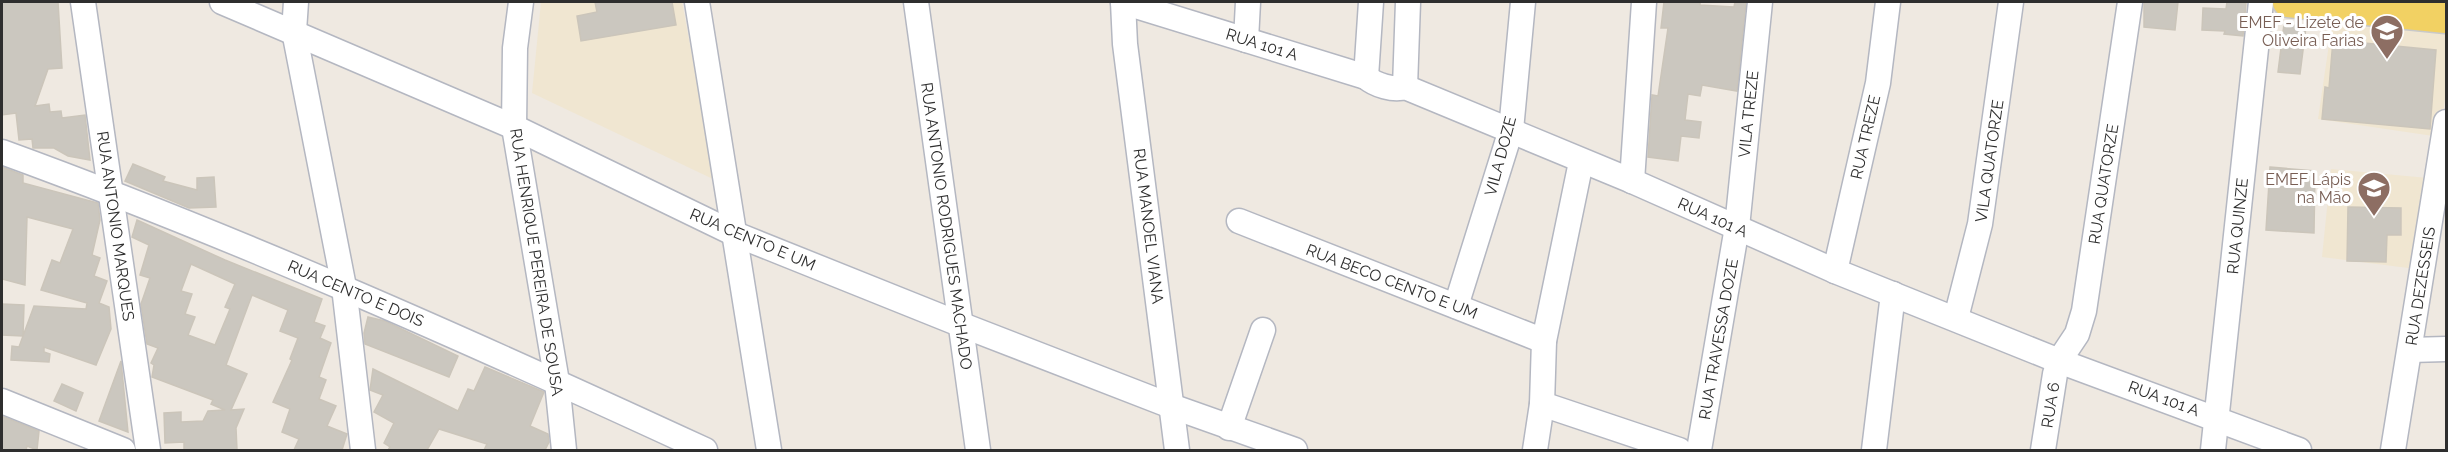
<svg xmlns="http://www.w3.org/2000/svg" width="2448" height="452" viewBox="0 0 2448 452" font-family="Raleway,sans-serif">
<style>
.education{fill:#f0e6d1}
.building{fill:#cbc7bf;stroke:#cbc5ba;stroke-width:1.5;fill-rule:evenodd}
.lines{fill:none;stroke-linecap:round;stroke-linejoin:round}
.minor-casing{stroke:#b4b7c1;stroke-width:27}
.major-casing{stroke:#c9c9c9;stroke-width:33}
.minor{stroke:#fff;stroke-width:24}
.major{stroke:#f2d163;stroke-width:30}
.labels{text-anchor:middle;stroke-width:6;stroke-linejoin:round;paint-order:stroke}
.education-label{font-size:16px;fill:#785e54;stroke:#fff;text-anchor:end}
.street-label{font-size:16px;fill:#2e2e2e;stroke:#fff}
</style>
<rect width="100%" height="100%" fill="#efe9e1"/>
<g class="education">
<polygon points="541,2 682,2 715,180 532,93"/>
<polygon points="2334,10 2347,12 2359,27 2381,28 2392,16 2446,24 2446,91 2440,137 2318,119"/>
<polygon points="2331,169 2428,178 2416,269 2322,257"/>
</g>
<g class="building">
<polygon points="2,2 58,2 62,68 48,69 35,106 49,104 50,112 61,111 62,118 85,115 90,160 68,156 54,148 33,148 32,139 19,140 16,113 2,115"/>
<polygon points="595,2 672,2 676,25 581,41 577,16 597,12"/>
<polygon points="1664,2 1700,2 1700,5 1734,7 1735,2 1746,2 1737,91 1702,85 1700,96 1688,94 1685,120 1701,122 1699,138 1681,136 1678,161 1648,157 1652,95 1658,96 1668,28 1661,28"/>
<polygon points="2144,2 2178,2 2175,30 2144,27"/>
<polygon points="2227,2 2246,3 2243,36 2224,34 2225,31 2202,30 2203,8 2226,9"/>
<polygon points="2284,24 2306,27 2300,74 2278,72"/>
<polygon points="2333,40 2436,50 2430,129 2322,119 2325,87 2329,88"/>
<polygon points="133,164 165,177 163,181 197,190 197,178 214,177 216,207 189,208 125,181"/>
<polygon points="2,167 23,175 23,183 98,203 100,220 92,255 100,258 94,276 107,281 99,303 109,307 111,329 96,365 44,347 44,352 50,354 49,362 11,360 12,346 19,347 23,336 2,335 3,304 24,305 23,336 34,306 86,309 87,303 41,290 52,260 60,263 73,229 27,217 25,285 2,279"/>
<polygon points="2270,167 2315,171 2314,233 2266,230"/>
<polygon points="2348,207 2401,208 2401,235 2387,235 2386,262 2347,261"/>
<path d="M137 220 225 260 322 299 314 322 325 326 320 338 331 343 319 377 326 380 319 399 336 406 327 426 347 434 342 450H294L299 439 282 432 290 409 273 402 292 360 290 359 298 338 280 331 288 310 252 295 226 365 247 374 231 410 244 409 236 428 237 450H184V442L165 443 164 413 181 412V422L203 421 208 411 225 410 211 404 213 400 152 377 154 365 151 363 158 348 147 344 141 304 150 278 140 275 149 245 132 237ZM191 264 235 284 225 307 230 309 215 345 188 335 195 317 185 314 192 294 181 291Z"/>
<polygon points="368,317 385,321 458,356 449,377 365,344 364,333"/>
<polygon points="121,361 122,371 128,432 99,421"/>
<polygon points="485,367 544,392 530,426 548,434 549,442 545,450 484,450 487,444 439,429 427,450 388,450 390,447 384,443 394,423 374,412 383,395 370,390 373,369 458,411 468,389 474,391"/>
<polygon points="62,384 83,393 76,411 54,401"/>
<polygon points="2,416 39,431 37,450 27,446 26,450 2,450"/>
</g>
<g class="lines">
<defs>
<g id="minor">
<polyline points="83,2 148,450"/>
<polyline points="222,2 514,127 735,234 962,325 1171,406 1295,450"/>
<polyline points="296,2 294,31 344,287 363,450"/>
<polyline points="521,2 515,48 514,127 557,382 564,450"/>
<polyline points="697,2 769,450"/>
<polyline points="916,2 978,450"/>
<path d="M1123 2 1366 77C1375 85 1394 91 1405 87L1632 181 1835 271 2059 361 2299 450"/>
<polyline points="1123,2 1125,44 1177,450"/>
<polyline points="1246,40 1248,2"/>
<polyline points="1366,77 1371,2"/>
<polyline points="1405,87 1408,2"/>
<path d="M2 152C241 239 473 343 705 450"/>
<polyline points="1632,181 1644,2"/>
<polyline points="1239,221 1544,341"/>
<polyline points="1835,271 1878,83 1888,2"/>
<polyline points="1456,306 1511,130 1523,2"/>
<polyline points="1956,318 1980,224 2011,2"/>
<polyline points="2410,350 2446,349"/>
<polyline points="2,401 123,450"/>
<polyline points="1542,404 1679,450"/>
<polyline points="1229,428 1263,330"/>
<polyline points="1535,450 1542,404 1544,341 1581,162"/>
<polyline points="1699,450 1737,227 1760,2"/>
<polyline points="1874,450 1893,294"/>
<polyline points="2043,450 2055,374 2059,361 2077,334 2084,311 2130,2"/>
<polyline points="2213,450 2261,2"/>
<polyline points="2393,450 2446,122"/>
</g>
<polyline id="major" points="2288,2 2446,18"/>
</defs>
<use href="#minor" class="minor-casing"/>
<use href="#major" class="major-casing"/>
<use href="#minor" class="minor"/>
<use href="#major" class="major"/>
</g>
<defs>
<symbol id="school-pin" viewBox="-11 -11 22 30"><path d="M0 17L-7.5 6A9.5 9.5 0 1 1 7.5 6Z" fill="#8d6e63" stroke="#fff"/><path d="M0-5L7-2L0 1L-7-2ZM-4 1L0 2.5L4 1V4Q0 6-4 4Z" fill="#fff"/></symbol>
</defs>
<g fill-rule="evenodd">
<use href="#school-pin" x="2368" y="12" width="38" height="52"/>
<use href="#school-pin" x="2355" y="169" width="38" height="52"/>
</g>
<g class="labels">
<g class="education-label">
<text x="2364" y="28">EMEF - Lizete de<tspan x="2364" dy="18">Oliveira Farias</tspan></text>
<text x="2351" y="185">EMEF Lápis<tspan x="2351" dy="18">na Mão</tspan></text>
</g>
<g class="street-label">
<text transform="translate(1262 44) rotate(17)" y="6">RUA 101 A</text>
<text transform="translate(1748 114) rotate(-84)" y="6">VILA TREZE</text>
<text transform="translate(1865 137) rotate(-77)" y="6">RUA TREZE</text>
<text transform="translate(1500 156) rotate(-75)" y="6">VILA DOZE</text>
<text transform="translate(1989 161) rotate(-82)" y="6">VILA QUATORZE</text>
<text transform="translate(2103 184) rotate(-81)" y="6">RUA QUATORZE</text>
<text transform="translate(1713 217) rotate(24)" y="6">RUA 101 A</text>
<text transform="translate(116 226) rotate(82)" y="6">RUA ANTONIO MARQUES</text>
<text transform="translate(947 226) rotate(82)" y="6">RUA ANTONIO RODRIGUES MACHADO</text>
<text transform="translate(1149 226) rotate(83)" y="6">RUA MANOEL VIANA</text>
<text transform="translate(2237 226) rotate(-84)" y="6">RUA QUINZE</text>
<text transform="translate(753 239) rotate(23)" y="6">RUA CENTO E UM</text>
<text transform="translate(537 262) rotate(81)" y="6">RUA HENRIQUE PEREIRA DE SOUSA</text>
<text transform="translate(1392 281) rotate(21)" y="6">RUA BECO CENTO E UM</text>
<text transform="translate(2420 286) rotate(-81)" y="6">RUA DEZESSEIS</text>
<text transform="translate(356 293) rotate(23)" y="6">RUA CENTO E DOIS</text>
<text transform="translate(1718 339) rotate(-80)" y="6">RUA TRAVESSA DOZE</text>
<text transform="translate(2164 398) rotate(20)" y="6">RUA 101 A</text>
<text transform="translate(2050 405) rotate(-81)" y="6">RUA 6</text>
</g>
</g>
<rect width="2448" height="452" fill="none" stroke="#2e2e2e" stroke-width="6"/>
</svg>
